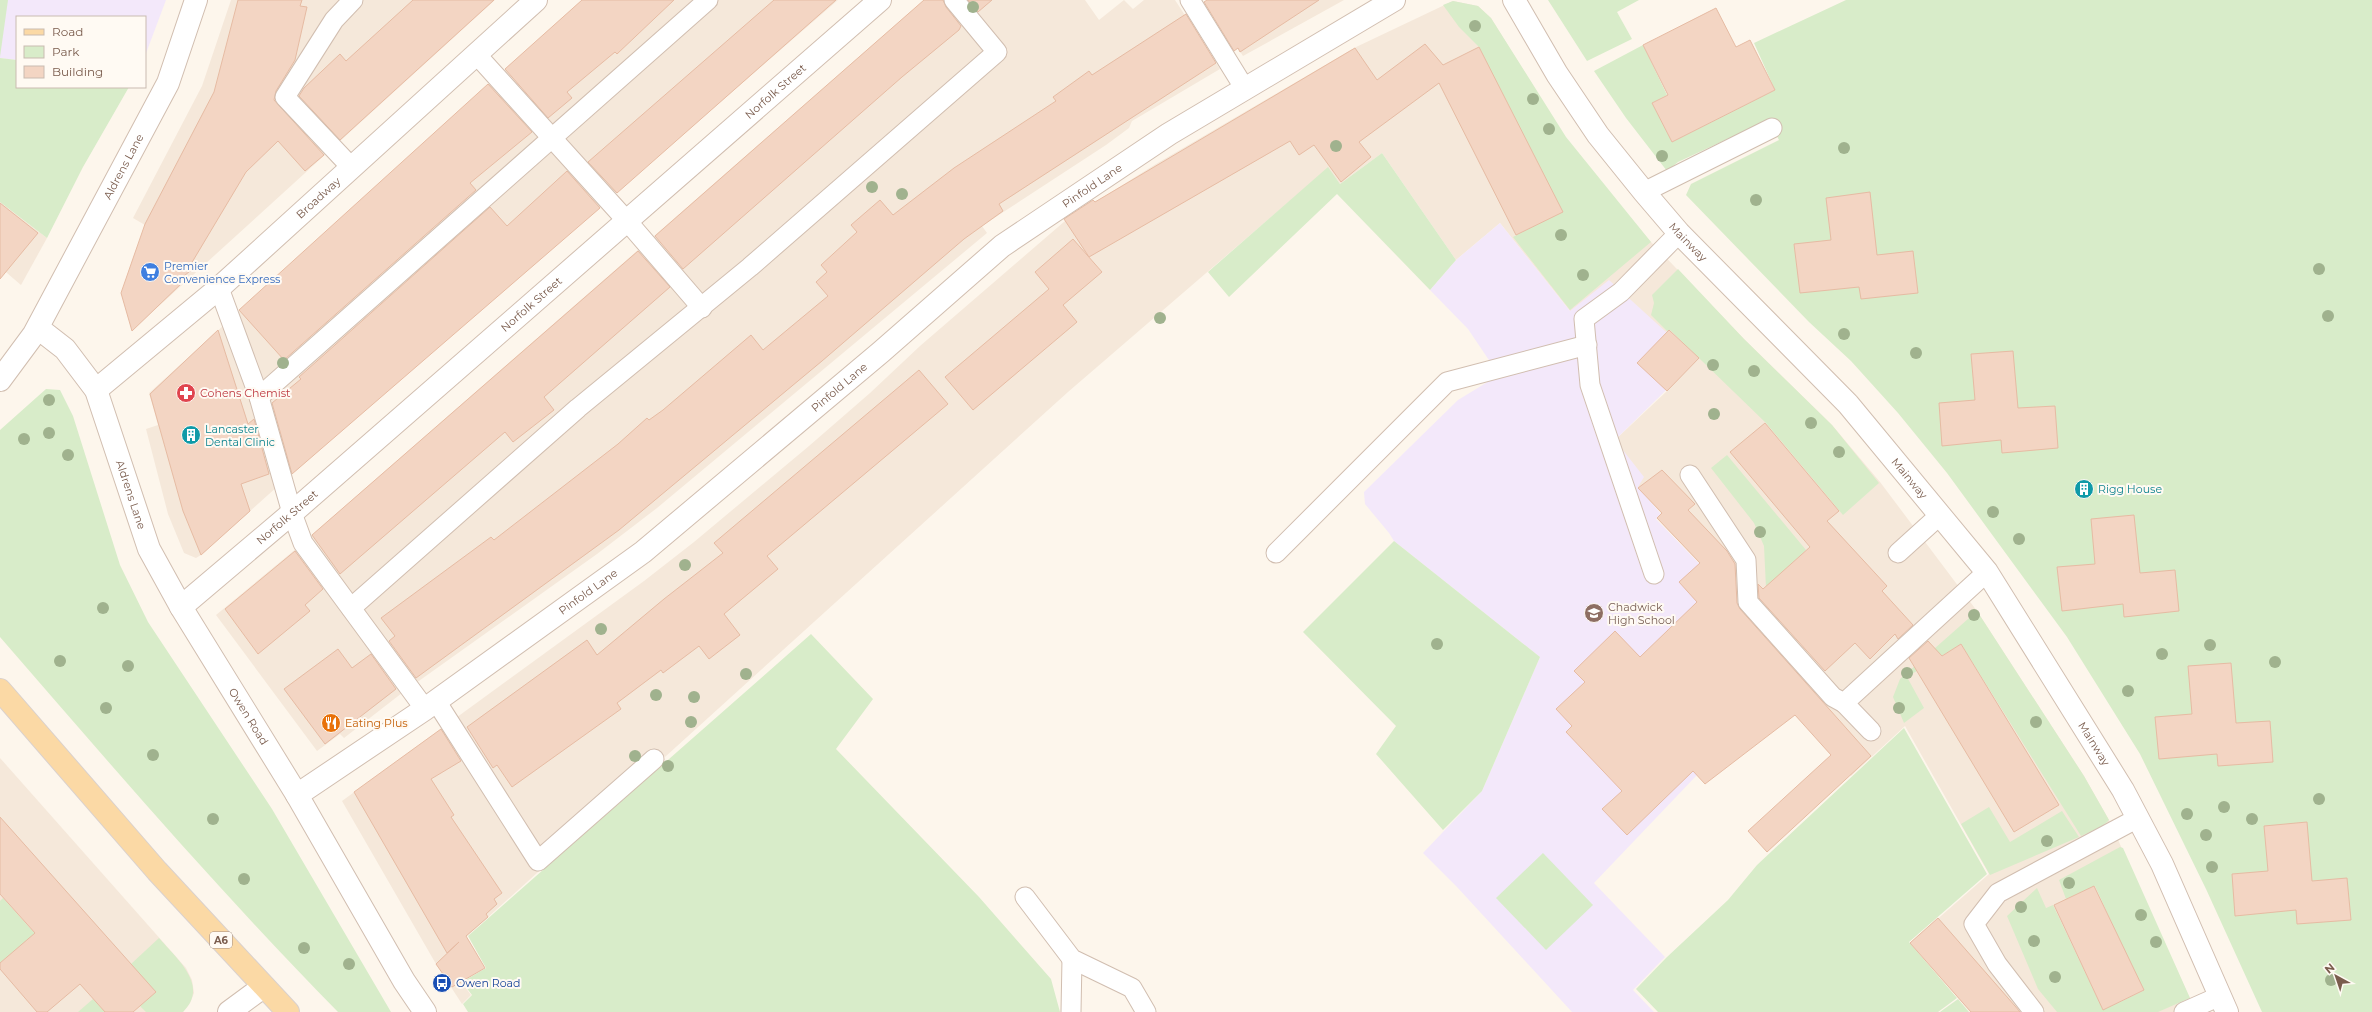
<svg xmlns="http://www.w3.org/2000/svg" width="2372" height="1012" viewBox="0 0 2372 1012" font-family="Montserrat,sans-serif">
<style>
.residential{fill:#f5e8da}
.education{fill:#f3e8fa}
.green{fill:#d8ecc9}
.building{fill:#f3d5c3;stroke:#e6bba3}
.lines{fill:none;stroke-linecap:round;stroke-linejoin:round}
.service-casing{stroke:#d1beb0;stroke-width:21}
.minor-casing{stroke:#d1beb0;stroke-width:24}
.tertiary-casing{stroke:#d1beb0;stroke-width:24}
.primary-casing{stroke:#dad1cd;stroke-width:24}
.service{stroke:#fff;stroke-width:19}
.minor{stroke:#fff;stroke-width:22}
.tertiary{stroke:#fff;stroke-width:22}
.primary{stroke:#fbd9a5;stroke-width:22}
.tree{fill:#a0b28e}
.labels{text-anchor:middle;stroke-width:4;stroke-linejoin:round;paint-order:stroke}
.shield{fill:#fffaf3;stroke:#a28b7f;stroke-width:1}
.shield-label{font-size:10px;font-weight:bold;fill:#7a5c4d}
.street-label{font-size:11px;fill:#7a5c4d;stroke:#fffaf3}
.shop-label{font-size:11px;fill:#366cbe;stroke:#fffaf3;text-anchor:start}
.health-label{font-size:11px;fill:#be3a42;stroke:#fffaf3;text-anchor:start}
.culture-label{font-size:11px;fill:#0d838f;stroke:#fffaf3;text-anchor:start}
.education-label{font-size:11px;fill:#785e54;stroke:#fffaf3;text-anchor:start}
.food-label{font-size:11px;fill:#c56008;stroke:#fffaf3;text-anchor:start}
.transit-label{font-size:11px;fill:#164399;stroke:#fffaf3;text-anchor:start}
</style>
<rect width="100%" height="100%" fill="#fdf6ec"/>
<g class="residential">
<polygon points="231,0 495,0 137,326 130,323 121,293 145,225 133,218 202,86"/>
<polygon points="582,0 838,0 278,486 201,555 196,558 184,553 168,514 146,429 158,425 149,393"/>
<polygon points="924,0 1085,0 1099,20 1124,0 1133,9 1144,0 1175,0 1220,69 1132,121 1129,128 1106,145 982,226 987,233 657,508 597,554 402,693 344,738 340,734 317,751 216,615 297,548"/>
<polygon points="1206,0 1344,0 1243,56"/>
<polygon points="1453,1 1478,6 1491,18 1565,137 1596,177 1651,242 1744,339 1832,425 1880,482 1977,611 2084,776 2109,820 2196,1012 1970,1012 1910,943 1989,874 1905,726 1851,776 1782,700 1716,581 1657,518 1661,513 1637,487 1615,440 1667,391 1667,333 1570,311 1500,223 1456,260 1382,153 1340,184 1328,168 1068,392 443,958 471,995 462,1004 436,964 342,801 644,581 694,542 809,446 870,393 920,346 1065,221 1156,164 1354,48"/>
<polygon points="0,202 47,238 21,285 0,267"/>
<polygon points="0,758 186,968 192,980 194,993 190,1003 183,1012 0,1012"/>
</g>
<g class="education">
<polygon points="0,0 166,0 145,56 145,17 17,17 17,60 0,58"/>
<polygon points="1500,223 1570,311 1609,280 1666,332 1669,330 1699,358 1615,440 1644,477 1638,487 1661,514 1656,519 1716,581 1738,732 1594,883 1665,957 1633,990 1654,1012 1572,1012 1457,887 1423,853 1482,791 1540,657 1394,541 1389,533 1365,504 1364,492 1458,400 1499,375 1468,329 1430,290 1456,260"/>
</g>
<g class="green">
<polygon points="0,0 8,0 0,57"/>
<polygon points="1548,0 1639,0 1617,12 1632,39 1587,61"/>
<polygon points="1846,0 2372,0 2372,1012 2262,1012 2206,889 2140,754 2067,637 1947,473 1898,413 1851,361 1809,322 1686,195 1691,184 1779,140 1768,120 1678,162 1667,171 1626,118 1594,71 1643,45 1667,95 1652,103 1672,142 1775,90 1754,43"/>
<polygon points="1453,1 1478,6 1491,18 1566,137 1651,242 1570,310 1513,237 1562,211 1479,47 1459,27 1443,5"/>
<polygon points="0,58 17,60 17,87 129,87 83,167 47,238 0,202"/>
<polygon points="1382,153 1456,260 1430,290 1337,194 1229,297 1208,272 1328,167 1340,184"/>
<polygon points="1678,269 1744,339 1832,425 1879,483 1843,515 1766,423 1670,330 1667,331 1651,315 1654,303 1652,295"/>
<path d="M46 389 60 390 73 416 120 565 148 622 272 809 391 1012H338C220 892 110 764 0 637V430Z"/>
<polygon points="1727,455 1806,550 1766,588 1764,546 1754,523 1711,468"/>
<polygon points="1394,541 1540,657 1482,791 1443,830 1376,754 1396,726 1303,632"/>
<polygon points="1977,611 2084,776 2109,820 2103,826 2081,836 1961,644 1907,677 1924,708 1904,723 1893,697 1900,679"/>
<polygon points="811,634 873,699 836,749 979,897 1051,979 1060,1012 468,1012 463,1004 472,995 462,982 486,968 468,936"/>
<polygon points="1904,728 1987,874 1909,942 1957,998 1938,1012 1658,1012 1636,989 1667,957 1728,900 1757,865"/>
<polygon points="1989,807 2010,842 2062,811 2079,837 1990,875 1961,824"/>
<polygon points="2120,847 2123,848 2190,998 2158,1012 2057,1012 2038,989 2007,916 2037,888 2046,908 2053,905 2103,1010 2143,991 2095,886 2066,899 2059,880"/>
<polygon points="1543,853 1593,905 1546,950 1496,898"/>
<polygon points="3,898 37,936 35,990 7,957 0,963 0,901"/>
<path d="M159 938C177 959 210 986 183 1012H146L140 1006 131 964Z"/>
<polygon points="93,999 105,1012 78,1012"/>
<polygon points="1958,999 1969,1012 1940,1012"/>
</g>
<g class="building">
<polygon points="238,0 302,0 300,6 307,7 295,60 276,91 274,100 324,155 305,171 278,141 246,172 191,264 194,268 180,279 183,282 132,331 121,293 145,224 214,92"/>
<polygon points="413,0 494,0 340,140 299,96 304,88 340,54 346,61"/>
<polygon points="582,0 674,0 617,54 615,52 567,92 572,98 548,118 505,69"/>
<polygon points="774,0 836,0 617,193 588,162"/>
<polygon points="924,0 943,0 946,7 961,26 959,30 902,77 683,269 655,236"/>
<polygon points="968,0 992,0 978,12"/>
<polygon points="1207,0 1319,0 1240,52 1238,48 1234,51 1204,2"/>
<polygon points="1716,8 1736,47 1750,40 1775,90 1672,142 1652,103 1668,95 1643,45"/>
<polygon points="1186,14 1216,63 999,204 1003,211 964,239 822,361 619,530 416,678 389,641 395,636 381,618 491,537 494,540 618,444 647,418 649,420 663,410 751,335 763,350 828,296 816,282 827,272 821,265 857,232 851,225 880,200 893,215 954,168 1056,101 1053,97 1089,71 1092,75"/>
<polygon points="1425,44 1443,65 1479,47 1563,212 1516,235 1439,83 1359,142 1371,157 1341,182 1314,145 1299,155 1290,141 1089,257 1064,219 1093,200 1095,202 1355,48 1377,80"/>
<polygon points="488,84 532,132 470,183 476,190 284,360 239,310"/>
<polygon points="567,171 600,208 292,474 272,403 301,379 299,377 490,207 507,226"/>
<polygon points="1870,192 1877,255 1913,251 1918,293 1861,299 1859,287 1800,293 1794,244 1831,240 1826,198"/>
<polygon points="0,203 38,233 0,279"/>
<polygon points="1073,239 1102,272 1063,305 1077,322 973,410 945,377 1049,289 1035,272"/>
<polygon points="638,251 670,287 544,397 554,410 513,442 505,432 340,574 312,535"/>
<polygon points="218,330 248,424 254,419 269,474 241,484 250,511 201,555 183,511 150,394"/>
<polygon points="1669,330 1699,358 1667,391 1637,363"/>
<polygon points="2013,351 2018,408 2055,406 2058,448 2002,453 2001,440 1942,446 1939,403 1975,400 1971,354"/>
<polygon points="919,370 948,404 767,556 778,569 724,614 740,635 709,659 699,646 663,673 661,670 617,703 621,709 512,787 497,765 493,768 467,727 587,640 597,655 664,599 723,553 714,543"/>
<polygon points="1765,423 1839,511 1827,521 1887,586 1882,591 1913,625 1898,639 1895,634 1870,659 1855,643 1825,671 1759,598 1758,584 1763,589 1810,547 1730,452"/>
<polygon points="1662,470 1695,504 1688,510 1727,551 1735,564 1737,603 1740,609 1871,756 1767,852 1748,831 1831,755 1795,715 1705,784 1693,771 1627,835 1602,809 1622,791 1566,732 1572,726 1556,709 1585,682 1574,671 1615,631 1640,657 1697,602 1679,582 1700,563 1657,518 1662,513 1638,488"/>
<polygon points="2134,515 2140,573 2175,570 2179,611 2124,617 2123,604 2062,611 2057,567 2095,564 2091,519"/>
<polygon points="295,551 323,589 305,605 310,611 258,654 225,609"/>
<polygon points="1928,641 1942,656 1961,644 2059,805 2014,832 1909,658"/>
<polygon points="338,649 352,668 371,654 396,689 325,744 284,689"/>
<polygon points="2231,663 2236,723 2270,721 2273,762 2218,766 2217,754 2159,759 2155,717 2192,714 2188,666"/>
<polygon points="441,729 461,761 431,779 454,815 451,817 502,893 494,899 497,904 486,914 488,917 466,936 485,968 452,987 436,964 459,942 447,953 354,792"/>
<polygon points="0,817 156,992 133,1012 105,1012 80,984 47,1012 37,1012 0,969 0,963 35,933 0,894"/>
<polygon points="2307,822 2312,881 2347,878 2351,920 2297,924 2296,910 2235,916 2232,874 2268,871 2264,826"/>
<polygon points="2094,886 2144,990 2103,1010 2054,905"/>
<polygon points="1938,918 2015,1006 2020,1012 1971,1012 1910,943"/>
</g>
<g class="lines">
<defs>
<g id="service">
<polyline points="1190,0 1245,89"/>
<polyline points="476,54 627,221 702,308"/>
<polyline points="352,168 285,97 334,20 353,0"/>
<polyline points="1644,192 1772,128"/>
<polyline points="219,288 259,397 292,513 303,543 425,709"/>
<polyline points="259,397 708,0"/>
<polyline points="1690,475 1746,560 1748,602 1833,697 1844,703 1987,572"/>
<polyline points="1276,553 1447,382 1587,345"/>
<polyline points="1898,553 1940,515"/>
<polyline points="1654,574 1590,385 1584,319 1621,292 1679,233"/>
<polyline points="351,608 578,408 750,267 997,52 954,0"/>
<polyline points="436,701 538,861 654,759"/>
<polyline points="1844,703 1871,731"/>
<polyline points="1025,897 1072,959 1132,988 1146,1012"/>
<polyline points="1071,1012 1072,959"/>
<polyline points="2034,1012 1997,964 1974,924 1998,893 2138,818"/>
<polyline points="2184,1012 2220,996"/>
</g>
<g id="minor">
<path id="s1" d="M1514 0 1557 74 1598 135 1644 192 1679 233 1848 404 1987 572 2123 790 2162 864 2227 1012"/>
<path id="s2" d="M38 328 65 349 96 390 149 549 181 607 297 795 404 981 425 1012"/>
<path id="s3" d="M96 390 219 288 536 0"/>
<path id="s4" d="M181 607 292 513 880 0"/>
<path id="s5" d="M297 795 425 709 643 552 881 352 1002 246 1169 134 1394 0"/>
<polyline points="229,1012 263,987"/>
</g>
<g id="tertiary">
<path id="s6" d="M0 380 34 334 168 83 196 0"/>
</g>
<polyline id="primary" points="0,690 157,871 288,1012"/>
</defs>
<use href="#service" class="service-casing"/>
<use href="#minor" class="minor-casing"/>
<use href="#tertiary" class="tertiary-casing"/>
<use href="#primary" class="primary-casing"/>
<use href="#service" class="service"/>
<use href="#minor" class="minor"/>
<use href="#tertiary" class="tertiary"/>
<use href="#primary" class="primary"/>
</g>
<g class="tree">
<circle cx="973" cy="7" r="6"/>
<circle cx="1475" cy="26" r="6"/>
<circle cx="1533" cy="99" r="6"/>
<circle cx="1549" cy="129" r="6"/>
<circle cx="1336" cy="146" r="6"/>
<circle cx="1844" cy="148" r="6"/>
<circle cx="1662" cy="156" r="6"/>
<circle cx="872" cy="187" r="6"/>
<circle cx="902" cy="194" r="6"/>
<circle cx="1756" cy="200" r="6"/>
<circle cx="1561" cy="235" r="6"/>
<circle cx="2319" cy="269" r="6"/>
<circle cx="1583" cy="275" r="6"/>
<circle cx="2328" cy="316" r="6"/>
<circle cx="1160" cy="318" r="6"/>
<circle cx="1844" cy="334" r="6"/>
<circle cx="1916" cy="353" r="6"/>
<circle cx="283" cy="363" r="6"/>
<circle cx="1713" cy="365" r="6"/>
<circle cx="1754" cy="371" r="6"/>
<circle cx="49" cy="400" r="6"/>
<circle cx="1714" cy="414" r="6"/>
<circle cx="1811" cy="423" r="6"/>
<circle cx="49" cy="433" r="6"/>
<circle cx="24" cy="439" r="6"/>
<circle cx="1839" cy="452" r="6"/>
<circle cx="68" cy="455" r="6"/>
<circle cx="1993" cy="512" r="6"/>
<circle cx="1760" cy="532" r="6"/>
<circle cx="2019" cy="539" r="6"/>
<circle cx="685" cy="565" r="6"/>
<circle cx="103" cy="608" r="6"/>
<circle cx="1974" cy="615" r="6"/>
<circle cx="601" cy="629" r="6"/>
<circle cx="1437" cy="644" r="6"/>
<circle cx="2210" cy="645" r="6"/>
<circle cx="2162" cy="654" r="6"/>
<circle cx="60" cy="661" r="6"/>
<circle cx="2275" cy="662" r="6"/>
<circle cx="128" cy="666" r="6"/>
<circle cx="1907" cy="673" r="6"/>
<circle cx="746" cy="674" r="6"/>
<circle cx="2128" cy="691" r="6"/>
<circle cx="656" cy="695" r="6"/>
<circle cx="694" cy="697" r="6"/>
<circle cx="106" cy="708" r="6"/>
<circle cx="1899" cy="708" r="6"/>
<circle cx="691" cy="722" r="6"/>
<circle cx="2036" cy="722" r="6"/>
<circle cx="153" cy="755" r="6"/>
<circle cx="635" cy="756" r="6"/>
<circle cx="668" cy="766" r="6"/>
<circle cx="2319" cy="799" r="6"/>
<circle cx="2224" cy="807" r="6"/>
<circle cx="2187" cy="814" r="6"/>
<circle cx="213" cy="819" r="6"/>
<circle cx="2252" cy="819" r="6"/>
<circle cx="2206" cy="835" r="6"/>
<circle cx="2047" cy="841" r="6"/>
<circle cx="2212" cy="867" r="6"/>
<circle cx="244" cy="879" r="6"/>
<circle cx="2069" cy="883" r="6"/>
<circle cx="2021" cy="907" r="6"/>
<circle cx="2141" cy="915" r="6"/>
<circle cx="2034" cy="941" r="6"/>
<circle cx="2156" cy="942" r="6"/>
<circle cx="304" cy="948" r="6"/>
<circle cx="349" cy="964" r="6"/>
<circle cx="2055" cy="977" r="6"/>
<circle cx="2331" cy="980" r="6"/>
</g>
<defs>
<symbol id="supermarket-disc" viewBox="-11 -11 22 22"><circle r="9.5" fill="#3f7fe0" stroke="#fffaf3"/><path d="M-6-5.5h2.5l.6 2H6L4.5 2H-2.5L-4.4-4H-6ZM-1.5 3.2a1.3 1.3 0 1 0 .1 0ZM3 3.2a1.3 1.3 0 1 0 .1 0Z" fill="#fff"/></symbol>
<symbol id="pharmacy-disc" viewBox="-11 -11 22 22"><circle r="9.5" fill="#e0444e" stroke="#fffaf3"/><path d="M-2-6h4v4h4v4h-4v4h-4v-4h-4v-4h4Z" fill="#fff"/></symbol>
<symbol id="building-disc" viewBox="-11 -11 22 22"><circle r="9.5" fill="#0f9aa8" stroke="#fffaf3"/><path d="M-4-6H4V6H1V3H-1V6H-4ZM-2.5-4.3h1.7v1.8h-1.7ZM.8-4.3h1.7v1.8H.8ZM-2.5-1h1.7V.8h-1.7ZM.8-1h1.7V.8H.8Z" fill="#fff"/></symbol>
<symbol id="school-disc" viewBox="-11 -11 22 22"><circle r="9.5" fill="#8d6e63" stroke="#fffaf3"/><path d="M0-5L7-2L0 1L-7-2ZM-4 1L0 2.5L4 1V4Q0 6-4 4Z" fill="#fff"/></symbol>
<symbol id="restaurant-disc" viewBox="-11 -11 22 22"><circle r="9.5" fill="#e8710a" stroke="#fffaf3"/><path d="M-5-6h1v4h1v-4h1v4h1v-4h1v5L-1.5 .5V6h-2V.5L-5-1ZM5-6V6H3V1.5H1.5Q1.5-4 5-6Z" fill="#fff"/></symbol>
<symbol id="bus-disc" viewBox="-11 -11 22 22"><circle r="9.5" fill="#1a4fb4" stroke="#fffaf3"/><path d="M-5-6H5V4H4V6H2V4H-2V6H-4V4H-5ZM-3.5-4V0h7V-4ZM-3.5 1.2v1.5H-2V1.2ZM2 1.2v1.5H3.5V1.2Z" fill="#fff"/></symbol>
</defs>
<g fill-rule="evenodd">
<use href="#supermarket-disc" x="139" y="261" width="22" height="22"/>
<use href="#pharmacy-disc" x="175" y="382" width="22" height="22"/>
<use href="#building-disc" x="180" y="424" width="22" height="22"/>
<use href="#building-disc" x="2073" y="478" width="22" height="22"/>
<use href="#school-disc" x="1583" y="602" width="22" height="22"/>
<use href="#restaurant-disc" x="320" y="712" width="22" height="22"/>
<use href="#bus-disc" x="431" y="972" width="22" height="22"/>
</g>
<g class="labels">
<rect class="shield" x="210" y="932" width="22" height="16" rx="3"/>
<g class="shield-label">
<text x="221" y="944">A6</text>
</g>
<g class="street-label">
<text dy="4" stroke="none"><textPath href="#s4" startOffset="787">Norfolk Street</textPath></text>
<text dy="4" stroke="none"><textPath href="#s6" startOffset="247">Aldrens Lane</textPath></text>
<text dy="4" stroke="none"><textPath href="#s5" startOffset="1003">Pinfold Lane</textPath></text>
<text dy="4" stroke="none"><textPath href="#s3" startOffset="294">Broadway</textPath></text>
<text dy="4" stroke="none"><textPath href="#s1" startOffset="299">Mainway</textPath></text>
<text dy="4" stroke="none"><textPath href="#s4" startOffset="463">Norfolk Street</textPath></text>
<text dy="4" stroke="none"><textPath href="#s5" startOffset="679">Pinfold Lane</textPath></text>
<text dy="4" stroke="none"><textPath href="#s1" startOffset="623">Mainway</textPath></text>
<text dy="4" stroke="none"><textPath href="#s2" startOffset="196">Aldrens Lane</textPath></text>
<text dy="4" stroke="none"><textPath href="#s4" startOffset="139">Norfolk Street</textPath></text>
<text dy="4" stroke="none"><textPath href="#s5" startOffset="355">Pinfold Lane</textPath></text>
<text dy="4" stroke="none"><textPath href="#s2" startOffset="448">Owen Road</textPath></text>
<text dy="4" stroke="none"><textPath href="#s1" startOffset="947">Mainway</textPath></text>
</g>
<g class="shop-label">
<text x="164" y="270">Premier<tspan x="164" dy="13">Convenience Express</tspan></text>
</g>
<g class="health-label">
<text x="200" y="397">Cohens Chemist</text>
</g>
<g class="culture-label">
<text x="205" y="433">Lancaster<tspan x="205" dy="13">Dental Clinic</tspan></text>
<text x="2098" y="493">Rigg House</text>
</g>
<g class="education-label">
<text x="1608" y="611">Chadwick<tspan x="1608" dy="13">High School</tspan></text>
</g>
<g class="food-label">
<text x="345" y="727">Eating Plus</text>
</g>
<g class="transit-label">
<text x="456" y="987">Owen Road</text>
</g>
</g>
<rect x="16" y="16" width="130" height="72" fill="#fffaf3" stroke="#cabbb1"/>
<rect x="24" y="29" width="20" height="6" fill="#fbd9a5" stroke="#cabbb1"/>
<text x="52" y="36" font-size="12" fill="#7a5c4d">Road</text>
<rect x="24" y="46" width="20" height="12" fill="#d8ecc9" stroke="#cabbb1"/>
<text x="52" y="56" font-size="12" fill="#7a5c4d">Park</text>
<rect x="24" y="66" width="20" height="12" fill="#f3d5c3" stroke="#cabbb1"/>
<text x="52" y="76" font-size="12" fill="#7a5c4d">Building</text>
<g transform="translate(2336 976) rotate(320)" stroke="#fffaf3" stroke-width="3" paint-order="stroke">
<path d="M0-3L7 15L0 10L-7 15Z" fill="#7a5c4d"/>
<text y="-6" font-size="11" font-weight="bold" text-anchor="middle" fill="#7a5c4d">N</text>
</g>
</svg>
